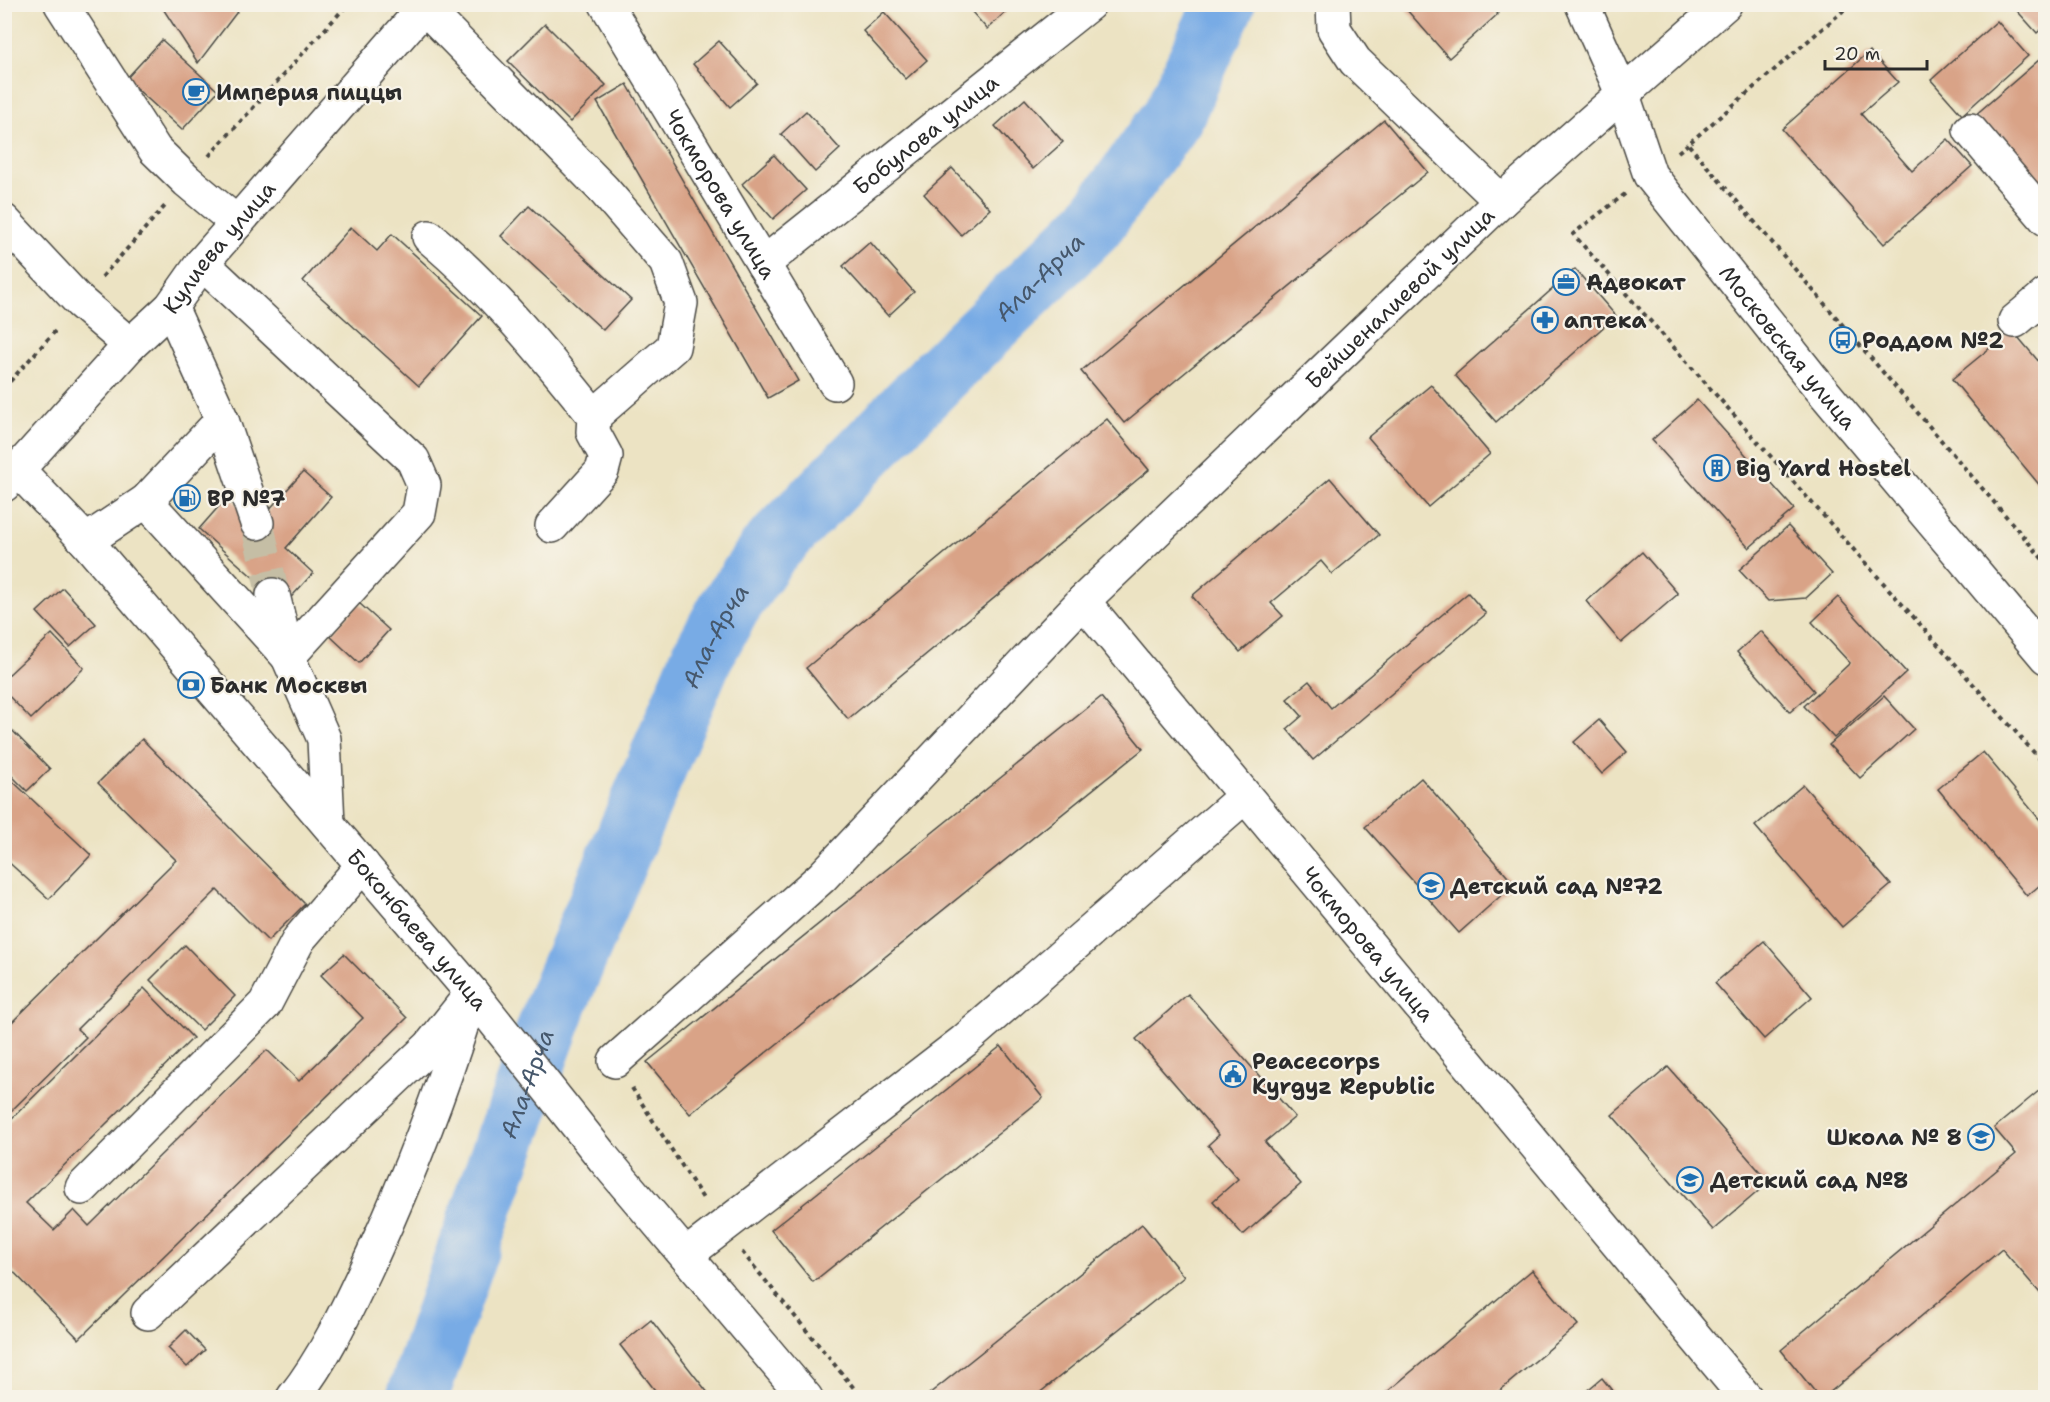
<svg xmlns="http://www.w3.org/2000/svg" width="2050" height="1402" viewBox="0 0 2050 1402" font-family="'Shantell Sans',sans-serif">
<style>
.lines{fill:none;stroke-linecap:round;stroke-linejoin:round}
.river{stroke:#78abe5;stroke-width:62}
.building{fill:#d9a387}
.minor-tunnel{stroke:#c5bea5;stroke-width:33;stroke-dasharray:33 16;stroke-linecap:butt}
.minor-casing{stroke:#484742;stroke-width:36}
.major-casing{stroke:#484742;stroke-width:36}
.path{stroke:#484742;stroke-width:4;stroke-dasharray:4.5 4.5;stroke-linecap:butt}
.minor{stroke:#fff;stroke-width:33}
.major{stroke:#fff;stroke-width:33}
.labels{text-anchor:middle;stroke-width:4.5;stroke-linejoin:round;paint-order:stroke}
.poi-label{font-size:22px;font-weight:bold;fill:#2b2b2b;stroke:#f7f3e8;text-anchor:start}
.street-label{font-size:22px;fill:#2b2b2b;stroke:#f7f3e8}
.water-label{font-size:24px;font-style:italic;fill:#46586c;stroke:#f7f3e8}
</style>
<rect width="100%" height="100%" fill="#f7f3e8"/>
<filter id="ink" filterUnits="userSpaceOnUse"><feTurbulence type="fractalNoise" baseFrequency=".0167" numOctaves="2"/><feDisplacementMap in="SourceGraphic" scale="12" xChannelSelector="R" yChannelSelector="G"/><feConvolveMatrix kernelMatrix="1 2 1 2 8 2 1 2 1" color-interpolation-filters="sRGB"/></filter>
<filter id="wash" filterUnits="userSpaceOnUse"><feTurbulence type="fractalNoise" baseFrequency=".008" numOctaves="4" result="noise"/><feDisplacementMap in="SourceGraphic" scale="24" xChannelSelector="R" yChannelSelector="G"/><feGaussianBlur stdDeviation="1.35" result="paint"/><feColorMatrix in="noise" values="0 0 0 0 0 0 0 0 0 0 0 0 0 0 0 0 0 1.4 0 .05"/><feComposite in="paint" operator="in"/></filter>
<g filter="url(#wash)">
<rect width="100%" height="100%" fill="#ece3c3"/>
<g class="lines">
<path class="river" id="s1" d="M417 1398 490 1185 557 1003 702 657 730 606 769 550 939 376 1094 224 1173 116 1224 4"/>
</g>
<g id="blocks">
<g class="building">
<polygon points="160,4 243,4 198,63"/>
<polygon points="965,4 1014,4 987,29"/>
<polygon points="1411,4 1490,4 1498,14 1449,58 1406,9"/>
<polygon points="2011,4 2046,4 2046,25 2037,33"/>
<polygon points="884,12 927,60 906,79 863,31"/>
<polygon points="1997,21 2028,56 1962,115 1931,80"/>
<polygon points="545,24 606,85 570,122 508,61"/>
<polygon points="162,40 218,91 182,130 126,79"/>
<polygon points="719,41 757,83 730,107 693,64"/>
<polygon points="1870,51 1898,82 1861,114 1912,171 1948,139 1972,166 1884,244 1782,129"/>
<polygon points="2046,54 2046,199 1974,116"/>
<polygon points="627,84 798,381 768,398 597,102"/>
<polygon points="1025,99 1063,142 1033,169 995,126"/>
<polygon points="806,111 840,149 815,172 781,134"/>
<polygon points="1384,120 1428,172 1124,423 1081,371"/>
<polygon points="774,155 806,190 773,219 742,184"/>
<polygon points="952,168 990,209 961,235 924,194"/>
<polygon points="529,206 631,300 603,330 501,236"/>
<polygon points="351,227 377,251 392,234 482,316 419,386 303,281"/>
<polygon points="870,242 914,292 888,316 843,266"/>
<polygon points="1575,269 1616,316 1496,422 1455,375"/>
<polygon points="2012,330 2046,370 2046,493 1952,379"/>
<polygon points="1431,385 1490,454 1428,507 1368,437"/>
<polygon points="1697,400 1794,509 1749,548 1652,440"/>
<polygon points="1107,419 1149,470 848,719 806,668"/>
<polygon points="303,472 331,497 286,548 313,573 284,605 199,529 228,496 257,523"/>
<polygon points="1330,478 1379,535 1332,574 1321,561 1271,603 1283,616 1240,652 1192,596"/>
<polygon points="1788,526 1832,574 1806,598 1768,601 1739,570"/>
<polygon points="1642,552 1678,594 1621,643 1586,601"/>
<polygon points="63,588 96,624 70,647 37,612"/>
<polygon points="1468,593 1486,614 1313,760 1287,729 1302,716 1287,699 1309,681 1331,708"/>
<polygon points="1838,597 1906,672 1834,738 1804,706 1850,663 1812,622"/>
<polygon points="359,603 389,630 359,663 330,636"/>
<polygon points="1761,631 1814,691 1790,712 1737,652"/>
<polygon points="52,634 84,668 31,719 4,691 4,679"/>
<polygon points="1884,696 1914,729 1860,778 1829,745"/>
<polygon points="1101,697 1143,749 690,1114 647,1062"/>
<polygon points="1599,720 1627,752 1602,774 1574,742"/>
<polygon points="4,722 50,769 27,791 4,768"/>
<polygon points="142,739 305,904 268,941 217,890 77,1029 86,1037 4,1118 4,1030 176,860 98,783"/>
<polygon points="1983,752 2046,827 2046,880 2027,896 1938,789"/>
<polygon points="4,773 91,855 49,899 4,858"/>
<polygon points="1421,778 1514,884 1459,933 1365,827"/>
<polygon points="1803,785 1891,885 1842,927 1755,826"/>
<polygon points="1764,941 1812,997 1764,1039 1715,983"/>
<polygon points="185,945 235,996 201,1030 150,980"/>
<polygon points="344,954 407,1018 79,1339 4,1262 4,1126 144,988 193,1038 26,1203 54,1230 74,1210 89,1226 267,1050 299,1081 363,1018 321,975"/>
<polygon points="1188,994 1295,1117 1265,1142 1301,1184 1243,1235 1213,1201 1238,1179 1208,1145 1219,1135 1136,1039"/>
<polygon points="1001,1046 1043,1098 813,1282 771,1230"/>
<polygon points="1668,1067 1769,1182 1713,1230 1612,1115"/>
<polygon points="2046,1085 2046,1300 2002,1249 1823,1398 1820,1398 1781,1350 2016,1154 1994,1128"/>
<polygon points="1142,1224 1184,1277 1033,1398 924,1398"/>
<polygon points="1532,1270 1578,1325 1491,1398 1380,1398"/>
<polygon points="651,1320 712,1398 661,1398 620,1345"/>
<polygon points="186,1330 205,1350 187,1367 168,1348"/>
<polygon points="1602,1378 1618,1398 1578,1398"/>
</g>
</g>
</g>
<g filter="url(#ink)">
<use href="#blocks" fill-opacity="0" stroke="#484742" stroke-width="1.5"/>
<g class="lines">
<polyline class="minor-tunnel" points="257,523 273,595"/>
<defs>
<g id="minor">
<polyline points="61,4 155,150 187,181 237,223"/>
<path id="s2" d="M606 4 835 383"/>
<polyline points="1333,4 1334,29 1355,61 1501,201"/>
<polyline points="424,7 603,189 666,262 681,303 673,347 594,416 593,432 606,456 602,471 552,526"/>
<polyline points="1970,130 2046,219"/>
<polyline points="4,221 80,302 130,345"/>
<path d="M429 237C491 289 543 352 594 416"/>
<path id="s3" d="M763 264 1089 4"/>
<polyline points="171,307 222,420 257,523"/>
<polyline points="2015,321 2046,295"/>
<path id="s4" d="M18 470 86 541 472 993 604 1159 806 1398"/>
<polyline points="146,501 288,657 419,513 424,485 413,460 202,263"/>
<polyline points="86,541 146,501 222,420"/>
<polyline points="273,595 288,657 324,739 328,824"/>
<path id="s5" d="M1083 601 1746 1398"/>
<path id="s6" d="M615 1061 822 877 1083 601 1501 201 1725 4"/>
<polyline points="82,1188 265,1004 299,939 363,865"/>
<polyline points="686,1255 964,1041 1245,796"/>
<polyline points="148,1313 430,1046 472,993"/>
<path d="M293 1398C327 1355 350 1303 373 1254 409 1175 440 1095 466 1012"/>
</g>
<g id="major">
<path id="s7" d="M1582 4 1623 95 1650 175 1811 377 2046 657"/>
<path id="s8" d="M4 485 130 345 171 307 202 263 427 4"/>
</g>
</defs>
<use href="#minor" class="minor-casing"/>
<use href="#major" class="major-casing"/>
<g class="path">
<polyline points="1851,4 1688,144 2046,563"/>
<polyline points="1678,152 1688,144"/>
<polyline points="209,156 348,4"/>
<polyline points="1625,194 1573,234 2046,766"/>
<polyline points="102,277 165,206"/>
<polyline points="4,388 58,328"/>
<polyline points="632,1088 704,1200"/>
<polyline points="742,1252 862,1398"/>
</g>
<use href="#minor" class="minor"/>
<use href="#major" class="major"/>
</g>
</g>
<defs>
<symbol id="cafe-ring" viewBox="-11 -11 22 22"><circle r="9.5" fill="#f7f3e8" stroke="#1f6fb2" stroke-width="1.5"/><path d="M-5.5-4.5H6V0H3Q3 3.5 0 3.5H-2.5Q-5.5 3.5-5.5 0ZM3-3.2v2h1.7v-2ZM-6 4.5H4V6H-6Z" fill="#1f6fb2"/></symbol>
<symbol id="office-ring" viewBox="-11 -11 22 22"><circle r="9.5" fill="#f7f3e8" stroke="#1f6fb2" stroke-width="1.5"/><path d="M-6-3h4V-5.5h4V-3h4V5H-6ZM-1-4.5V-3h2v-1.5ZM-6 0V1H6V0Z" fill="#1f6fb2"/></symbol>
<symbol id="pharmacy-ring" viewBox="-11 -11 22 22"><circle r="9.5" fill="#f7f3e8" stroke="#1f6fb2" stroke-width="1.5"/><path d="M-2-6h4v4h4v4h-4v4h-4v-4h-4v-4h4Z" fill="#1f6fb2"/></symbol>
<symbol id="bus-ring" viewBox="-11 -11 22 22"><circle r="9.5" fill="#f7f3e8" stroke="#1f6fb2" stroke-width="1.5"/><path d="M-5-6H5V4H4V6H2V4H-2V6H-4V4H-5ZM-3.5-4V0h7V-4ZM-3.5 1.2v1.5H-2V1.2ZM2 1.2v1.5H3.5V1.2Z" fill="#1f6fb2"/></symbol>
<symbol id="building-ring" viewBox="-11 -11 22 22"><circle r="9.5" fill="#f7f3e8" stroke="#1f6fb2" stroke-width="1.5"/><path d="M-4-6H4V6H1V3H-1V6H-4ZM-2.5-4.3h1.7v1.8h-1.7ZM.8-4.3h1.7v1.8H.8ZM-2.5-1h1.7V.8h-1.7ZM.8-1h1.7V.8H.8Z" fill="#1f6fb2"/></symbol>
<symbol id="fuel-ring" viewBox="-11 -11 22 22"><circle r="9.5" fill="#f7f3e8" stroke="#1f6fb2" stroke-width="1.5"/><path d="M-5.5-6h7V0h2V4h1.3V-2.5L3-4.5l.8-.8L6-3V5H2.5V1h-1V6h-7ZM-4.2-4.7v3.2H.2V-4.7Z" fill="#1f6fb2"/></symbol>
<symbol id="bank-ring" viewBox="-11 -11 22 22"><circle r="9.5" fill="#f7f3e8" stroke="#1f6fb2" stroke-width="1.5"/><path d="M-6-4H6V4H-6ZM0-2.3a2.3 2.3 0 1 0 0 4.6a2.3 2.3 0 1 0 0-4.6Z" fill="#1f6fb2"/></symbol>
<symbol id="school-ring" viewBox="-11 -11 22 22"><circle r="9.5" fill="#f7f3e8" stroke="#1f6fb2" stroke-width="1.5"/><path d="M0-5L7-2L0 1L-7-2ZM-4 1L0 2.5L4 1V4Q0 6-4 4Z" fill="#1f6fb2"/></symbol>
<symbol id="civic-ring" viewBox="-11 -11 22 22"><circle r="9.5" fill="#f7f3e8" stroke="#1f6fb2" stroke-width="1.5"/><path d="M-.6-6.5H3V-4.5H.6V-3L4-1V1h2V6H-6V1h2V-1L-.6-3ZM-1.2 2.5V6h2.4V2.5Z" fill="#1f6fb2"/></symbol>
</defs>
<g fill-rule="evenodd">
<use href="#cafe-ring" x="181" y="77" width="30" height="30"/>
<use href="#office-ring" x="1551" y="267" width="30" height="30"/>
<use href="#pharmacy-ring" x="1530" y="305" width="30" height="30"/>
<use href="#bus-ring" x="1828" y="325" width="30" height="30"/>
<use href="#building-ring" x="1702" y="453" width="30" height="30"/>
<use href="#fuel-ring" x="172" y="483" width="30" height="30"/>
<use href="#bank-ring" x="176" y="670" width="30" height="30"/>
<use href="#school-ring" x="1416" y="871" width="30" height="30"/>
<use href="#civic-ring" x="1218" y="1059" width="30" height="30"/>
<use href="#school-ring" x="1966" y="1122" width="30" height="30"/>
<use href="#school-ring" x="1675" y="1165" width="30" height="30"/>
</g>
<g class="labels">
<g class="poi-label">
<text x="216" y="100">Империя пиццы</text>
<text x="1586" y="290">Адвокат</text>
<text x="1564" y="328">аптека</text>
<text x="1862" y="348">Роддом №2</text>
<text x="1736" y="476">Big Yard Hostel</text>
<text x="207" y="506">BP №7</text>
<text x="210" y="693">Банк Москвы</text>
<text x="1450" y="894">Детский сад №72</text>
<text x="1252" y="1069">Peacecorps<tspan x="1252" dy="25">Kyrgyz Republic</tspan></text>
<text x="1962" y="1145" text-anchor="end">Школа № 8</text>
<text x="1710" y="1188">Детский сад №8</text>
</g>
<g class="street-label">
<text dy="8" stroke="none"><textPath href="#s3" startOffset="208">Бобулова улица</textPath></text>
<text dy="8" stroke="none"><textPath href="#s2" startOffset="222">Чокморова улица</textPath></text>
<text dy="8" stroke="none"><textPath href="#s8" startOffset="321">Кулиева улица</textPath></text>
<text dy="8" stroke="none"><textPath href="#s6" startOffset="1095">Бейшеналиевой улица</textPath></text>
<text dy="8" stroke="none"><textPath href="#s7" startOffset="405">Московская улица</textPath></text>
<text dy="8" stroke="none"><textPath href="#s4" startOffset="609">Боконбаева улица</textPath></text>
<text dy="8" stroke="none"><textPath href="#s5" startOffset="446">Чокморова улица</textPath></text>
</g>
<g class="water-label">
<text dy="8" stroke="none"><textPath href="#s1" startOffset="1305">Ала-Арча</textPath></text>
<text dy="8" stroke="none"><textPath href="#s1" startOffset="819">Ала-Арча</textPath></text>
<text dy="8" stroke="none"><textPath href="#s1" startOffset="333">Ала-Арча</textPath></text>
</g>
</g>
<rect width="2050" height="1402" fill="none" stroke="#f7f3e8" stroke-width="24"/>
<path d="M1825 60v9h102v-9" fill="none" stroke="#2b2b2b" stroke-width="3"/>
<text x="1834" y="60" font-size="18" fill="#2b2b2b" stroke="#f7f3e8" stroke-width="4.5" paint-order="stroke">20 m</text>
</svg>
